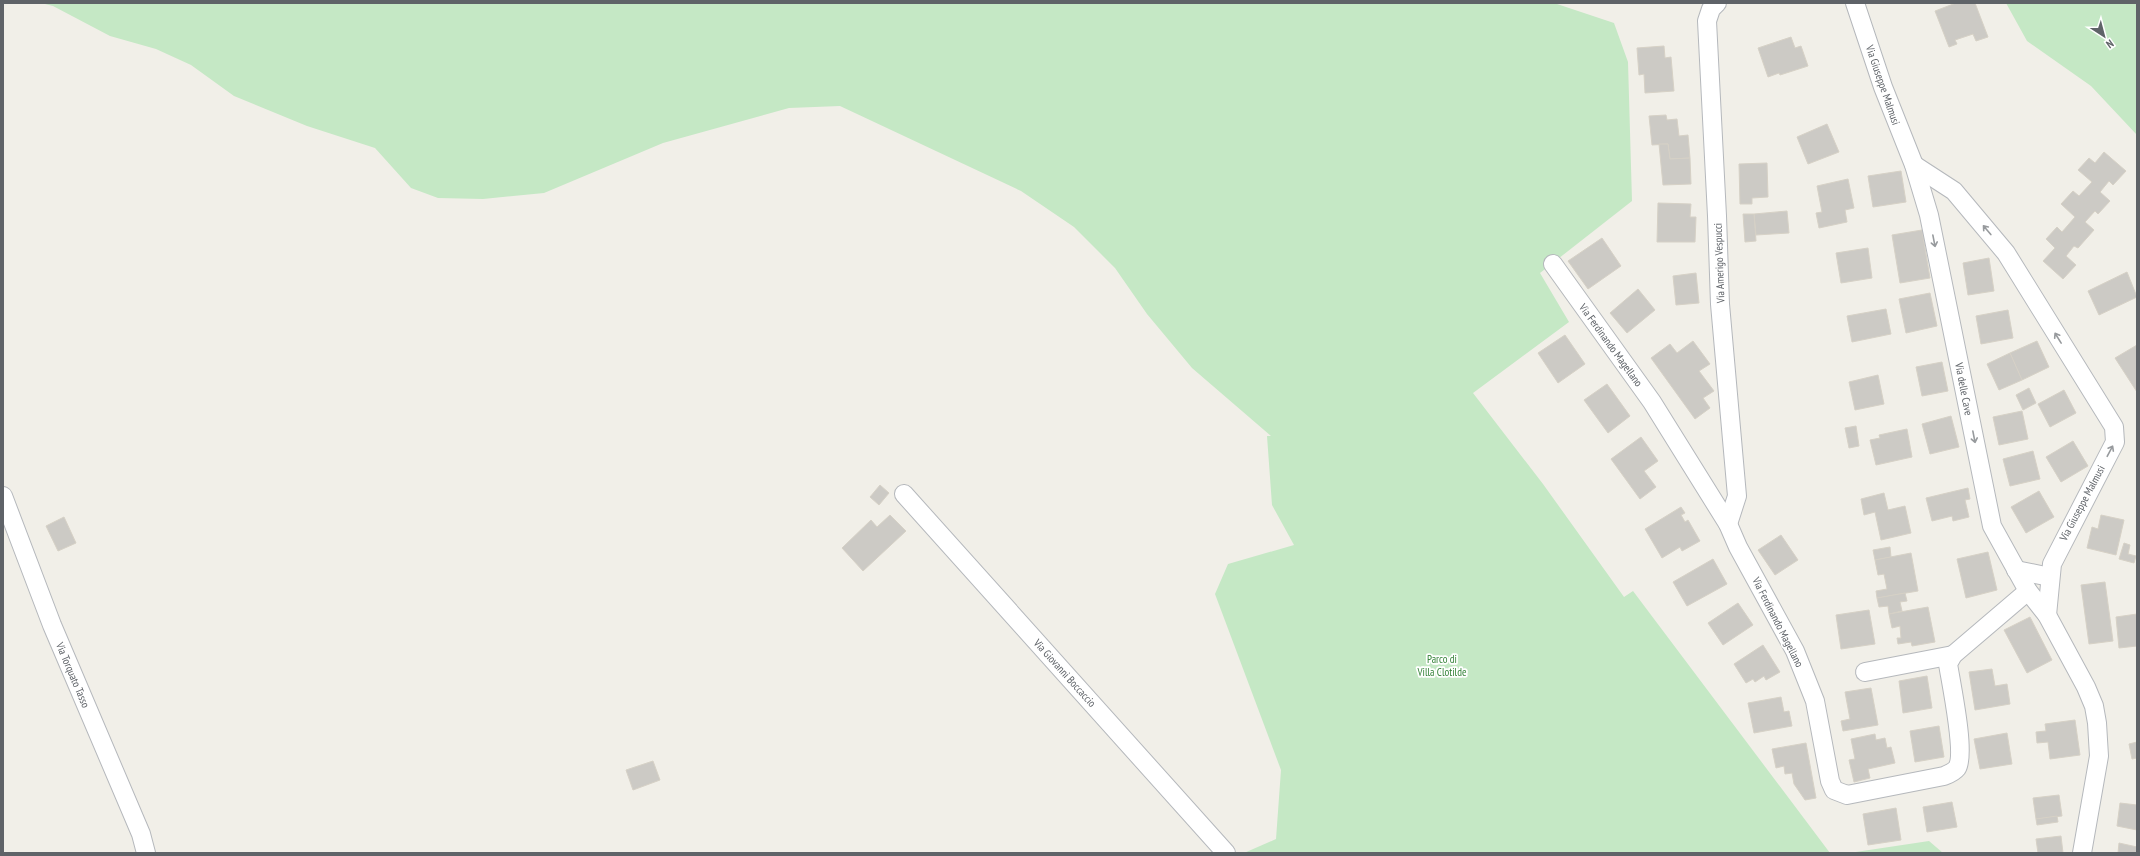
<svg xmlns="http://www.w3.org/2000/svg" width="2140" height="856" viewBox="0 0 2140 856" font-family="'PT Sans Narrow',sans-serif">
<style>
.green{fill:#c5e8c5}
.building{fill:#cccac5;stroke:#d6d1c6}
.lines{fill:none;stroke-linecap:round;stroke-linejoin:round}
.minor-casing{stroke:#b5b8bc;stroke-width:20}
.minor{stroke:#fff;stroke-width:18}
.oneway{stroke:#979a9d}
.labels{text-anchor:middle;stroke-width:3.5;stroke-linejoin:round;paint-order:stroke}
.street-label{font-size:11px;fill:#5f6368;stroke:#fff}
.park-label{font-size:11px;fill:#348238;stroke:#fff}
</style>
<rect width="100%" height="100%" fill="#f1efe8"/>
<g class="green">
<polygon points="41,3 1554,3 1614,23 1628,62 1632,201 1540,273 1569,322 1473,393 1543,484 1624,597 1633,591 1830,853 1244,853 1276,839 1281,770 1215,594 1228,564 1294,545 1272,505 1267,436 1271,436 1192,368 1147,314 1115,268 1074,227 1021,191 840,106 789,108 663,143 544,193 483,199 438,198 411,188 375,148 307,126 234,96 191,65 156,49 110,36 53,6"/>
<polygon points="2006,3 2137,3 2137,135 2091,86 2027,41"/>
<polygon points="1929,841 1943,853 1849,853"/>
</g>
<g class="building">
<polygon points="1956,3 1975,3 1988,37 1976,41 1973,34 1955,40 1957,44 1949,47 1935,11"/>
<polygon points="1791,37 1795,48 1801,46 1808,66 1780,75 1779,73 1768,77 1758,48"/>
<polygon points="1664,46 1665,58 1671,57 1674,91 1645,93 1644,74 1639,75 1637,48"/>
<polygon points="1666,115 1667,120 1677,119 1679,136 1688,135 1690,158 1670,159 1668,144 1652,145 1649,116"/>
<polygon points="1827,124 1839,152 1808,164 1797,137"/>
<polygon points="1659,144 1668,144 1670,159 1690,158 1691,184 1663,185"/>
<polygon points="2104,152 2126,171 2113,185 2109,181 2100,192 2110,201 2098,214 2095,211 2085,222 2094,230 2078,248 2074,246 2066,256 2076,265 2063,279 2043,261 2055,248 2046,239 2057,227 2062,232 2075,217 2061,204 2073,191 2079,196 2092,182 2078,170 2089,158 2095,163"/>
<polygon points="1767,163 1768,197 1752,198 1752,204 1740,204 1739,164"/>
<polygon points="1901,171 1906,202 1873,207 1868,176"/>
<polygon points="1848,179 1854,208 1845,210 1847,222 1819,228 1816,213 1822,212 1817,186"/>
<polygon points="1658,203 1691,204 1690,217 1696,217 1695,242 1657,242"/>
<polygon points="1787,211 1789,233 1756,235 1754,214"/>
<polygon points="1743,214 1754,214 1756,241 1745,242"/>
<polygon points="1922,230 1930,278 1900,283 1892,235"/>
<polygon points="1602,238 1621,266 1588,289 1568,261"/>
<polygon points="1868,248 1872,278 1841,283 1836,253"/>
<polygon points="1989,258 1994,291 1968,295 1963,263"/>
<polygon points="2127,272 2137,297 2099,315 2088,291"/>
<polygon points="1696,273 1699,303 1676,305 1673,276"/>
<polygon points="1638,289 1655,310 1627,333 1610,313"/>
<polygon points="1930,293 1937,326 1906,333 1899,299"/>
<polygon points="1886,309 1891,334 1852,342 1847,316"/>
<polygon points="2008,310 2013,338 1981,344 1976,316"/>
<polygon points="1565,335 1585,364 1558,383 1538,353"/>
<polygon points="1693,341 1710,364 1699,371 1714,391 1703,398 1710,408 1695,419 1651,358 1670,344 1677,353"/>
<polygon points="2037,341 2049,367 2022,380 2010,353"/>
<polygon points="2137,345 2137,392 2115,358"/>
<polygon points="2010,353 2022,380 1999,390 1987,364"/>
<polygon points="1942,362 1948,391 1922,396 1916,367"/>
<polygon points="1878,375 1884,404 1855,410 1849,382"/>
<polygon points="1607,384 1630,416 1608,433 1584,400"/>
<polygon points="2029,388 2036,403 2023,410 2016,395"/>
<polygon points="2064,390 2076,413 2050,427 2038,404"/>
<polygon points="2022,411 2028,439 1999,445 1993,417"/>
<polygon points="1951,416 1959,447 1930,454 1922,424"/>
<polygon points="1856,426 1859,446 1849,448 1845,428"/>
<polygon points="1907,429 1912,457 1876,465 1870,440 1880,438 1879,435"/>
<polygon points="1641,437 1658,461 1644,471 1656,487 1640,499 1611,459"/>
<polygon points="2073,441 2088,466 2061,482 2046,457"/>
<polygon points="2033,451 2040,479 2010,486 2003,459"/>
<polygon points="880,485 889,493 879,505 870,497"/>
<polygon points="1968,488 1970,499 1965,500 1969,517 1953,521 1952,516 1932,521 1926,498"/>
<polygon points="2039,491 2054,517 2026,533 2011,507"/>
<polygon points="1884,493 1888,510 1905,506 1911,533 1881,540 1875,512 1864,515 1861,499"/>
<polygon points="1681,507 1685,513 1681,515 1685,522 1688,520 1700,541 1682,551 1680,547 1662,558 1645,529"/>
<polygon points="890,515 906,531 863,571 842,548 871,520 877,527"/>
<polygon points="2101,515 2124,520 2116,555 2087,548 2092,527 2098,529"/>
<polygon points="64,517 76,543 58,551 46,526"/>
<polygon points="1781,535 1798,560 1775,575 1758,550"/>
<polygon points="2124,543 2130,545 2128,554 2136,556 2134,563 2119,559"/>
<polygon points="1890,547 1891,557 1875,560 1873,550"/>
<polygon points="1988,552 1997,590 1966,598 1957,559"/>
<polygon points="1911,553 1918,591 1877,598 1876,591 1887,589 1884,574 1878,575 1875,560"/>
<polygon points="1713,559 1727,584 1687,606 1673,582"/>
<polygon points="2105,582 2113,641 2089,644 2081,585"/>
<polygon points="1905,593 1907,601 1900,602 1902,611 1889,614 1888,606 1879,607 1877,598"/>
<polygon points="1738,603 1753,625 1723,645 1708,623"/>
<polygon points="1928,607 1935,642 1912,646 1911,642 1898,644 1897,638 1901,638 1900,626 1892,628 1889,614"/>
<polygon points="1869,610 1875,644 1841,649 1836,615"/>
<polygon points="2137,614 2137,646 2119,648 2116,617"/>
<polygon points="2030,617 2052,660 2027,673 2004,630"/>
<polygon points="1763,645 1780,672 1766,680 1764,676 1755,682 1753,679 1746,683 1734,664"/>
<polygon points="1992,669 1995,686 2007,684 2010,704 1975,710 1969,672"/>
<polygon points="1927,676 1932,708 1903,713 1899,681"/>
<polygon points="1871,688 1878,725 1843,731 1841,721 1850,719 1845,692"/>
<polygon points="1781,697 1784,712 1789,711 1792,726 1754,733 1748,703"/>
<polygon points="2075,720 2080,755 2050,759 2048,742 2037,743 2036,732 2046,731 2045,724"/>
<polygon points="1939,726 1944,757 1915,762 1910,731"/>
<polygon points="2007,733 2012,764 1980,769 1974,739"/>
<polygon points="1875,734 1876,740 1885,738 1887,748 1891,747 1895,763 1868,769 1870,778 1854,782 1849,760 1855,759 1851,739"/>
<polygon points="2137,742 2137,758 2132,759 2129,744"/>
<polygon points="1806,743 1816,798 1805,800 1794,784 1792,773 1785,774 1784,766 1776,768 1772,749"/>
<polygon points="653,761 660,780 633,790 626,770"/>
<polygon points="2059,795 2062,816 2036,819 2033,798"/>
<polygon points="1952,802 1957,827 1927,832 1923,807"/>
<polygon points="2120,803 2137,805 2137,830 2117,826"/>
<polygon points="1896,808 1901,840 1868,845 1863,814"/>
<polygon points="2057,816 2058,822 2037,825 2036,819"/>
<polygon points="2061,836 2063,853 2038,853 2036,839"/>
<polygon points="2119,843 2137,847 2137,853 2118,853"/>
</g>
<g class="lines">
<defs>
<g id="minor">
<polyline points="1717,3 1711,9 1707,21 1717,216 1720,304 1737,496 1728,524"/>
<polyline points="1855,3 1883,87 1914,165 1929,215 1992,526 2028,591 2047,615 2086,687 2094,706 2097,723 2099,756 2082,853"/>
<polyline points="1914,165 1954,191 2006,253 2114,427 2115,442 2052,564 2047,615"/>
<path d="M1553 264 1652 402 1728 524 1738 547 1795 651 1815 701 1830 781 1834 790 1847 795 1944 776C1949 774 1954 772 1957 768 1966 754 1951 683 1948 664L1953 655 2028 591"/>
<polyline points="904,494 1226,853"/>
<polyline points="3,496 52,625 141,834 146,853"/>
<polyline points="2016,570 2050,577"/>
<polyline points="1865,672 1953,655"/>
</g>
</defs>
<use href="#minor" class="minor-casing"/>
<use href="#minor" class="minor"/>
</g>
<defs><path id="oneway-shaft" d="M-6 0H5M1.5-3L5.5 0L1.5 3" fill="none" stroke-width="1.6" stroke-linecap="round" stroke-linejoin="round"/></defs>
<g class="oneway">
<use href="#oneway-shaft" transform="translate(1987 230) rotate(-130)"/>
<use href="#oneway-shaft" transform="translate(1934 241) rotate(79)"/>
<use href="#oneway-shaft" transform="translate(2058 338) rotate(-122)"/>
<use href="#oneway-shaft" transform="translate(1974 437) rotate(79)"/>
<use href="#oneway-shaft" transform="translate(2110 451) rotate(-62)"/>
</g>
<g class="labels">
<g class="street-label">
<text transform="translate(1883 85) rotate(71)" y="4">Via Giuseppe Malmusi</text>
<text transform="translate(1719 263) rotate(-92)" y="4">Via Amerigo Vespucci</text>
<text transform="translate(1611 345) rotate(54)" y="4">Via Ferdinando Magellano</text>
<text transform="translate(1964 389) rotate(79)" y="4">Via delle Cave</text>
<text transform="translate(2082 503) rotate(-62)" y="4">Via Giuseppe Malmusi</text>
<text transform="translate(1778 622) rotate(63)" y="4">Via Ferdinando Magellano</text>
<text transform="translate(1065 673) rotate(48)" y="4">Via Giovanni Boccaccio</text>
<text transform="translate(73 675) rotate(67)" y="4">Via Torquato Tasso</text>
</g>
<g class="park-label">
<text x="1442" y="663">Parco di<tspan x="1442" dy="13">Villa Clotilde</tspan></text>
</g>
</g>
<rect width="2140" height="856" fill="none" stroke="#5f6368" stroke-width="8"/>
<g transform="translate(2104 36) rotate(144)" stroke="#ffffff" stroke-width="3" paint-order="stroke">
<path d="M0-3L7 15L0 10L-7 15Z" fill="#5f6368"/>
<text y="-6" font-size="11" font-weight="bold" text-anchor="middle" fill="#5f6368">N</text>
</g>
</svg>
